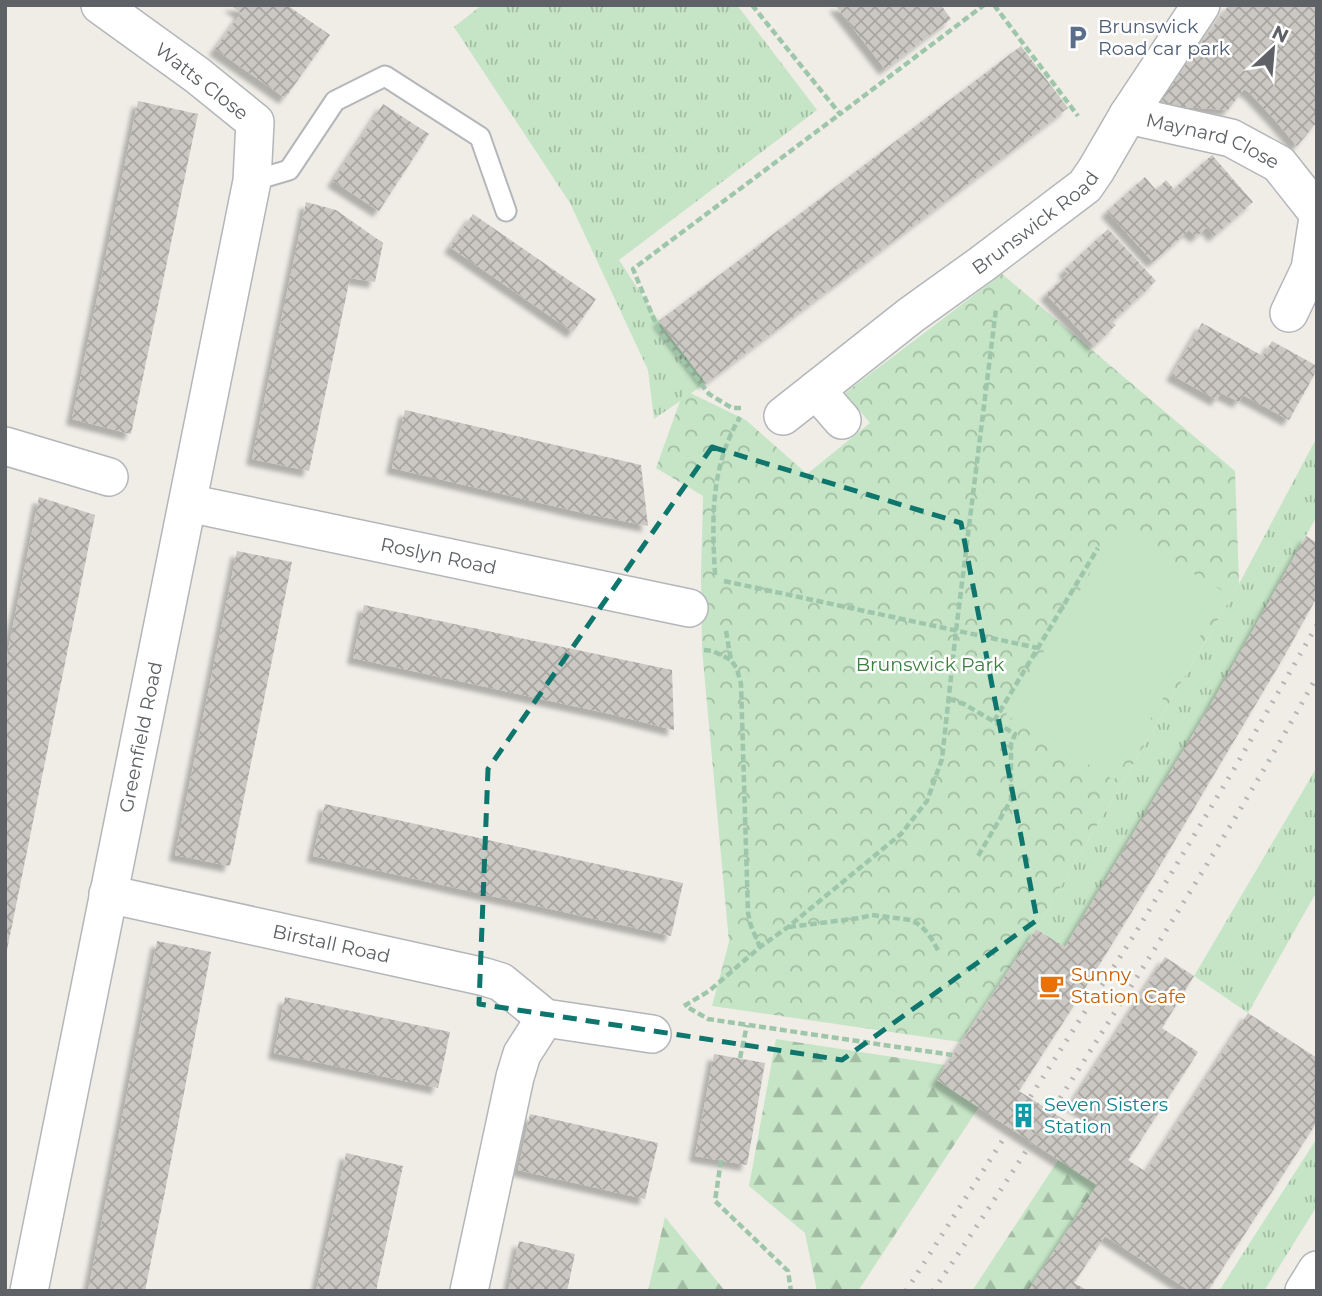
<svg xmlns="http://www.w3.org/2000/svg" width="1322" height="1296" viewBox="0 0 1322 1296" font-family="Montserrat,sans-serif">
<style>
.grass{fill:url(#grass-tufts)}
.forest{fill:url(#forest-firs)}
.park{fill:url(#park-crowns)}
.pitch{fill:#c5e5c6}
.building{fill:url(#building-cross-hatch);filter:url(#shadow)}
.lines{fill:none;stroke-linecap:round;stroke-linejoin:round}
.lane-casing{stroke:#b3b6ba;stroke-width:23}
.street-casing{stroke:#b3b6ba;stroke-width:40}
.path{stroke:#9ec6ab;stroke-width:4.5;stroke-dasharray:7 3.5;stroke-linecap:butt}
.lane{stroke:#fff;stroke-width:19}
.street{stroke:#fff;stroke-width:37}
.rail{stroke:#b4b5b5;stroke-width:5;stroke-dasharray:2 9;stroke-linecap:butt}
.marked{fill:none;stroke:#0f766e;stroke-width:5;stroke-dasharray:14 9;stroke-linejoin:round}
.labels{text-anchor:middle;stroke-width:5;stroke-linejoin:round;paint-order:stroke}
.service-label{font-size:19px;fill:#4e5e75;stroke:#fff;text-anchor:start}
.street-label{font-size:19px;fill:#5e6165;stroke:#fff}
.park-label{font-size:19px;fill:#3a8040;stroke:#fff}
.food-label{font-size:19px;fill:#c56008;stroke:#fff;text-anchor:start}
.culture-label{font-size:19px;fill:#0d838f;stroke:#fff;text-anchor:start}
</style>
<defs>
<pattern id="grass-tufts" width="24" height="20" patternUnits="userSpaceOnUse" patternTransform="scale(1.75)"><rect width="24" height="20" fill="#c5e5c6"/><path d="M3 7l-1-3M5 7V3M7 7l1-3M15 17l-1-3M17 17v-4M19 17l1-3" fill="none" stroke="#a3bda4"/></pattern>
<pattern id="forest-firs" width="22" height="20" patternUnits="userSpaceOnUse" patternTransform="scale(1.75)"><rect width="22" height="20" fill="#c5e5c6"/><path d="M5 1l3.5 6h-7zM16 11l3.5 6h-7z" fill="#a3bda4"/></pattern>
<pattern id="park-crowns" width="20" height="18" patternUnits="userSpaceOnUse" patternTransform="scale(1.75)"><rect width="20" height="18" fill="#c5e5c6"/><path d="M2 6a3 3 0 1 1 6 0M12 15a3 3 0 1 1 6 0" fill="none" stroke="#a3bda4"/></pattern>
<pattern id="building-cross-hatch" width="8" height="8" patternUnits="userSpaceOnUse" patternTransform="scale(1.75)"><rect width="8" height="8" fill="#cbc8c3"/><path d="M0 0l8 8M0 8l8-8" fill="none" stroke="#a8a6a2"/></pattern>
<filter id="shadow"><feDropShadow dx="-6" dy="6" stdDeviation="2" flood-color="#0004"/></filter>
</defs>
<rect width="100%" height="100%" fill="#efede6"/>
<g class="grass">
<polygon points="482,5 737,5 817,110 619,260 659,321 706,383 654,419 648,370 570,203 454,27"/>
<polygon points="1317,437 1317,516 1210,706 1065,947 1036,929 1239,584"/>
<polygon points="1317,767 1317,891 1248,1013 1194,976"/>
<polygon points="1317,1138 1317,1206 1264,1291 1219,1291"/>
</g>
<g class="forest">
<polygon points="776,1039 945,1065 937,1080 979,1107 858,1291 817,1291 805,1233 749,1186"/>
<polygon points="1059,1159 1097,1185 1028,1291 972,1291"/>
<polygon points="665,1217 725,1291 648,1291"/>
</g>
<polygon class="park" points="1002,274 1235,471 1239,584 1036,929 960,1042 712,1006 729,942 702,649 701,575 703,496 656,468 684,390 746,420 807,474 870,423 845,393"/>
<polygon class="pitch" points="1117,528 1226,593 1114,780 1006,715"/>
<g class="building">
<polygon points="230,5 287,5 330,35 285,98 215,49 241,13"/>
<polygon points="835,5 941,5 951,19 885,69"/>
<polygon points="1229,5 1317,5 1317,122 1297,146 1274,119 1250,93 1244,89 1228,110 1168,106 1160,99"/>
<polygon points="1021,46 1068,108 706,383 659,321"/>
<polygon points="138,101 198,114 131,434 72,419"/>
<polygon points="383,104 429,134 379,211 333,181"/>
<polygon points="1212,155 1253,202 1214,236 1207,227 1196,237 1189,230 1153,262 1107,211 1145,177 1156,190 1166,180 1174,189"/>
<polygon points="306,202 336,210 383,243 375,282 350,278 309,471 252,459"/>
<polygon points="473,214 596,299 573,332 450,247"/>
<polygon points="1108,229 1156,281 1112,322 1116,325 1094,346 1046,294 1068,274 1064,270"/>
<polygon points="1202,323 1263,356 1272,341 1317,366 1317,370 1289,420 1243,395 1239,402 1221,393 1217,400 1172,375"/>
<polygon points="405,410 641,465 648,526 583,513 392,468"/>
<polygon points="39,497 95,515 6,955 5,665"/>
<polygon points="1306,536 1317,543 1317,597 1285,655 1155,874 1082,993 1019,1091 1093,1138 1102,1123 1071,1104 1165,957 1194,976 1162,1028 1198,1052 1128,1160 1146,1172 1248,1013 1317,1058 1317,1122 1208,1291 1190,1291 1105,1236 1074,1283 1089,1291 1028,1291 1097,1185 937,1080 1036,929 1065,947 1210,706"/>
<polygon points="237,551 292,562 230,866 175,855"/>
<polygon points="364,605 672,670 674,730 615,715 353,658"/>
<polygon points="325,804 683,883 671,936 313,856"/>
<polygon points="157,941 211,952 167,1181 145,1291 88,1291"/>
<polygon points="285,997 450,1032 438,1088 274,1053"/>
<polygon points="714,1054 765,1063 747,1165 695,1156"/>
<polygon points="530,1114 658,1143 645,1199 518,1170"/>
<polygon points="346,1153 403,1166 396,1198 376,1291 316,1291"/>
<polygon points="519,1241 575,1254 567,1291 508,1291"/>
</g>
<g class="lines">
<defs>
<polyline id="lane" points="252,181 289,170 335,101 385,76 480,137 506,211"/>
<g id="street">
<path id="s1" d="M1128 115 1231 138 1279 164 1317 212"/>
<polyline points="1289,313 1310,269 1317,224"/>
<polyline points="816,390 842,420"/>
<path id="s2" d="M783 416 911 315 982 264 1085 186 1096 170 1128 115 1201 5"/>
<polyline points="5,446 109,477"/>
<path id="s3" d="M188 503 689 608"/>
<path id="s4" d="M108 894 485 977 501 982 545 1018 652 1034"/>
<path id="s5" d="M29 1291 252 181 255 122 197 75 100 5"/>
<polyline points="469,1291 515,1077 522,1054 545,1018"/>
<polyline points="1304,1291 1317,1270"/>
</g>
</defs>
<use href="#lane" class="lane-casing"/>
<use href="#street" class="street-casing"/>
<g class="path">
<polyline points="752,5 840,114 984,5"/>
<polyline points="994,5 1078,116"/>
<polyline points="741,408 732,408 709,394 658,329 633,269 840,114"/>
<path d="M715 575C712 518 710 468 740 417"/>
<polyline points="724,581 1038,648"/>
<polyline points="726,631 731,660 737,669 741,684 748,913 751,926 760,947"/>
<polyline points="704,650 713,651 731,660"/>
<polyline points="949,699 964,704 1015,734 1011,744 1011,800 978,856"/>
<polyline points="994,721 1098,548"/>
<path d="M789 927 860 918 872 915 911 920C925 926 932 939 939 952"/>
<polyline points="684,1006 709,991 760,947 788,927 901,834 927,801 942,759 956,631 996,309"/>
<polyline points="689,1008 708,1019 952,1055"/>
<polyline points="740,1058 747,1025"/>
<polyline points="721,1160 715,1201 788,1271 791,1291"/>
</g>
<use href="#lane" class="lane"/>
<use href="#street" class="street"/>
<g class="rail">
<polyline points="906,1291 1136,932 1234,769 1317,625"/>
<path d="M933 1291C996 1199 1056 1105 1115 1012 1185 901 1254 790 1317 676"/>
</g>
</g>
<path class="marked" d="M712 447 961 523 1037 920 842 1060 479 1004 488 769Z"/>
<defs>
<symbol id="parking-bare" viewBox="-9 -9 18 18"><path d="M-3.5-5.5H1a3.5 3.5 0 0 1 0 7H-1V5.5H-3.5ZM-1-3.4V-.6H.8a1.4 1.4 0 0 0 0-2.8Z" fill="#5c6f8a" stroke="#fff" stroke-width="2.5" paint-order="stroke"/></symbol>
<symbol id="cafe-bare" viewBox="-9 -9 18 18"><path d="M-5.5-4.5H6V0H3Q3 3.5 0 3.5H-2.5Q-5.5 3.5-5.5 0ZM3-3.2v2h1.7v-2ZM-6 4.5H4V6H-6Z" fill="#e8710a" stroke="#fff" stroke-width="2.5" paint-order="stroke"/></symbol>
<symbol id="building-bare" viewBox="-9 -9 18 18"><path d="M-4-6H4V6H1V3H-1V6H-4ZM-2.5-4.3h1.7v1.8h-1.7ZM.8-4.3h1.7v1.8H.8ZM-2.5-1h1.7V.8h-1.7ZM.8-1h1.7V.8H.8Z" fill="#0f9aa8" stroke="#fff" stroke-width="2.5" paint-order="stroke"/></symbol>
</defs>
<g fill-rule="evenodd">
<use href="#parking-bare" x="1060" y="20" width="35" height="35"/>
<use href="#cafe-bare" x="1034" y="968" width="35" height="35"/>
<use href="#building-bare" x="1006" y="1098" width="35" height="35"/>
</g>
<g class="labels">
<g class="service-label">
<text x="1098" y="33">Brunswick<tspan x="1098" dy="22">Road car park</tspan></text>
</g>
<g class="street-label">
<text transform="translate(202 81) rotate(38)" y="7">Watts Close</text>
<text dy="7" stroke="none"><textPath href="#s1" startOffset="89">Maynard Close</textPath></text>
<text dy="7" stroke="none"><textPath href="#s2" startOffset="318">Brunswick Road</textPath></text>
<text dy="7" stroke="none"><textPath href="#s3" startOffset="256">Roslyn Road</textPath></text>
<text dy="7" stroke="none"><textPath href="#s5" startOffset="565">Greenfield Road</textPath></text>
<text dy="7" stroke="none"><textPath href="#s4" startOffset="229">Birstall Road</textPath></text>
</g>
<g class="park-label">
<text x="930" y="671">Brunswick Park</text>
</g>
<g class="food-label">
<text x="1071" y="981">Sunny<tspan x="1071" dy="22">Station Cafe</tspan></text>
</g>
<g class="culture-label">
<text x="1044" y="1111">Seven Sisters<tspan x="1044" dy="22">Station</tspan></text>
</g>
</g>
<rect width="1322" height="1296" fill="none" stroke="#5e6165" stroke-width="14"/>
<g transform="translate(1273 49) rotate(26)" stroke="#ffffff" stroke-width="5" paint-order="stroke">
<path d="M0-5L12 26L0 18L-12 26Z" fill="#5e6165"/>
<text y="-10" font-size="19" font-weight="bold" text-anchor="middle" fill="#5e6165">N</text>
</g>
</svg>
